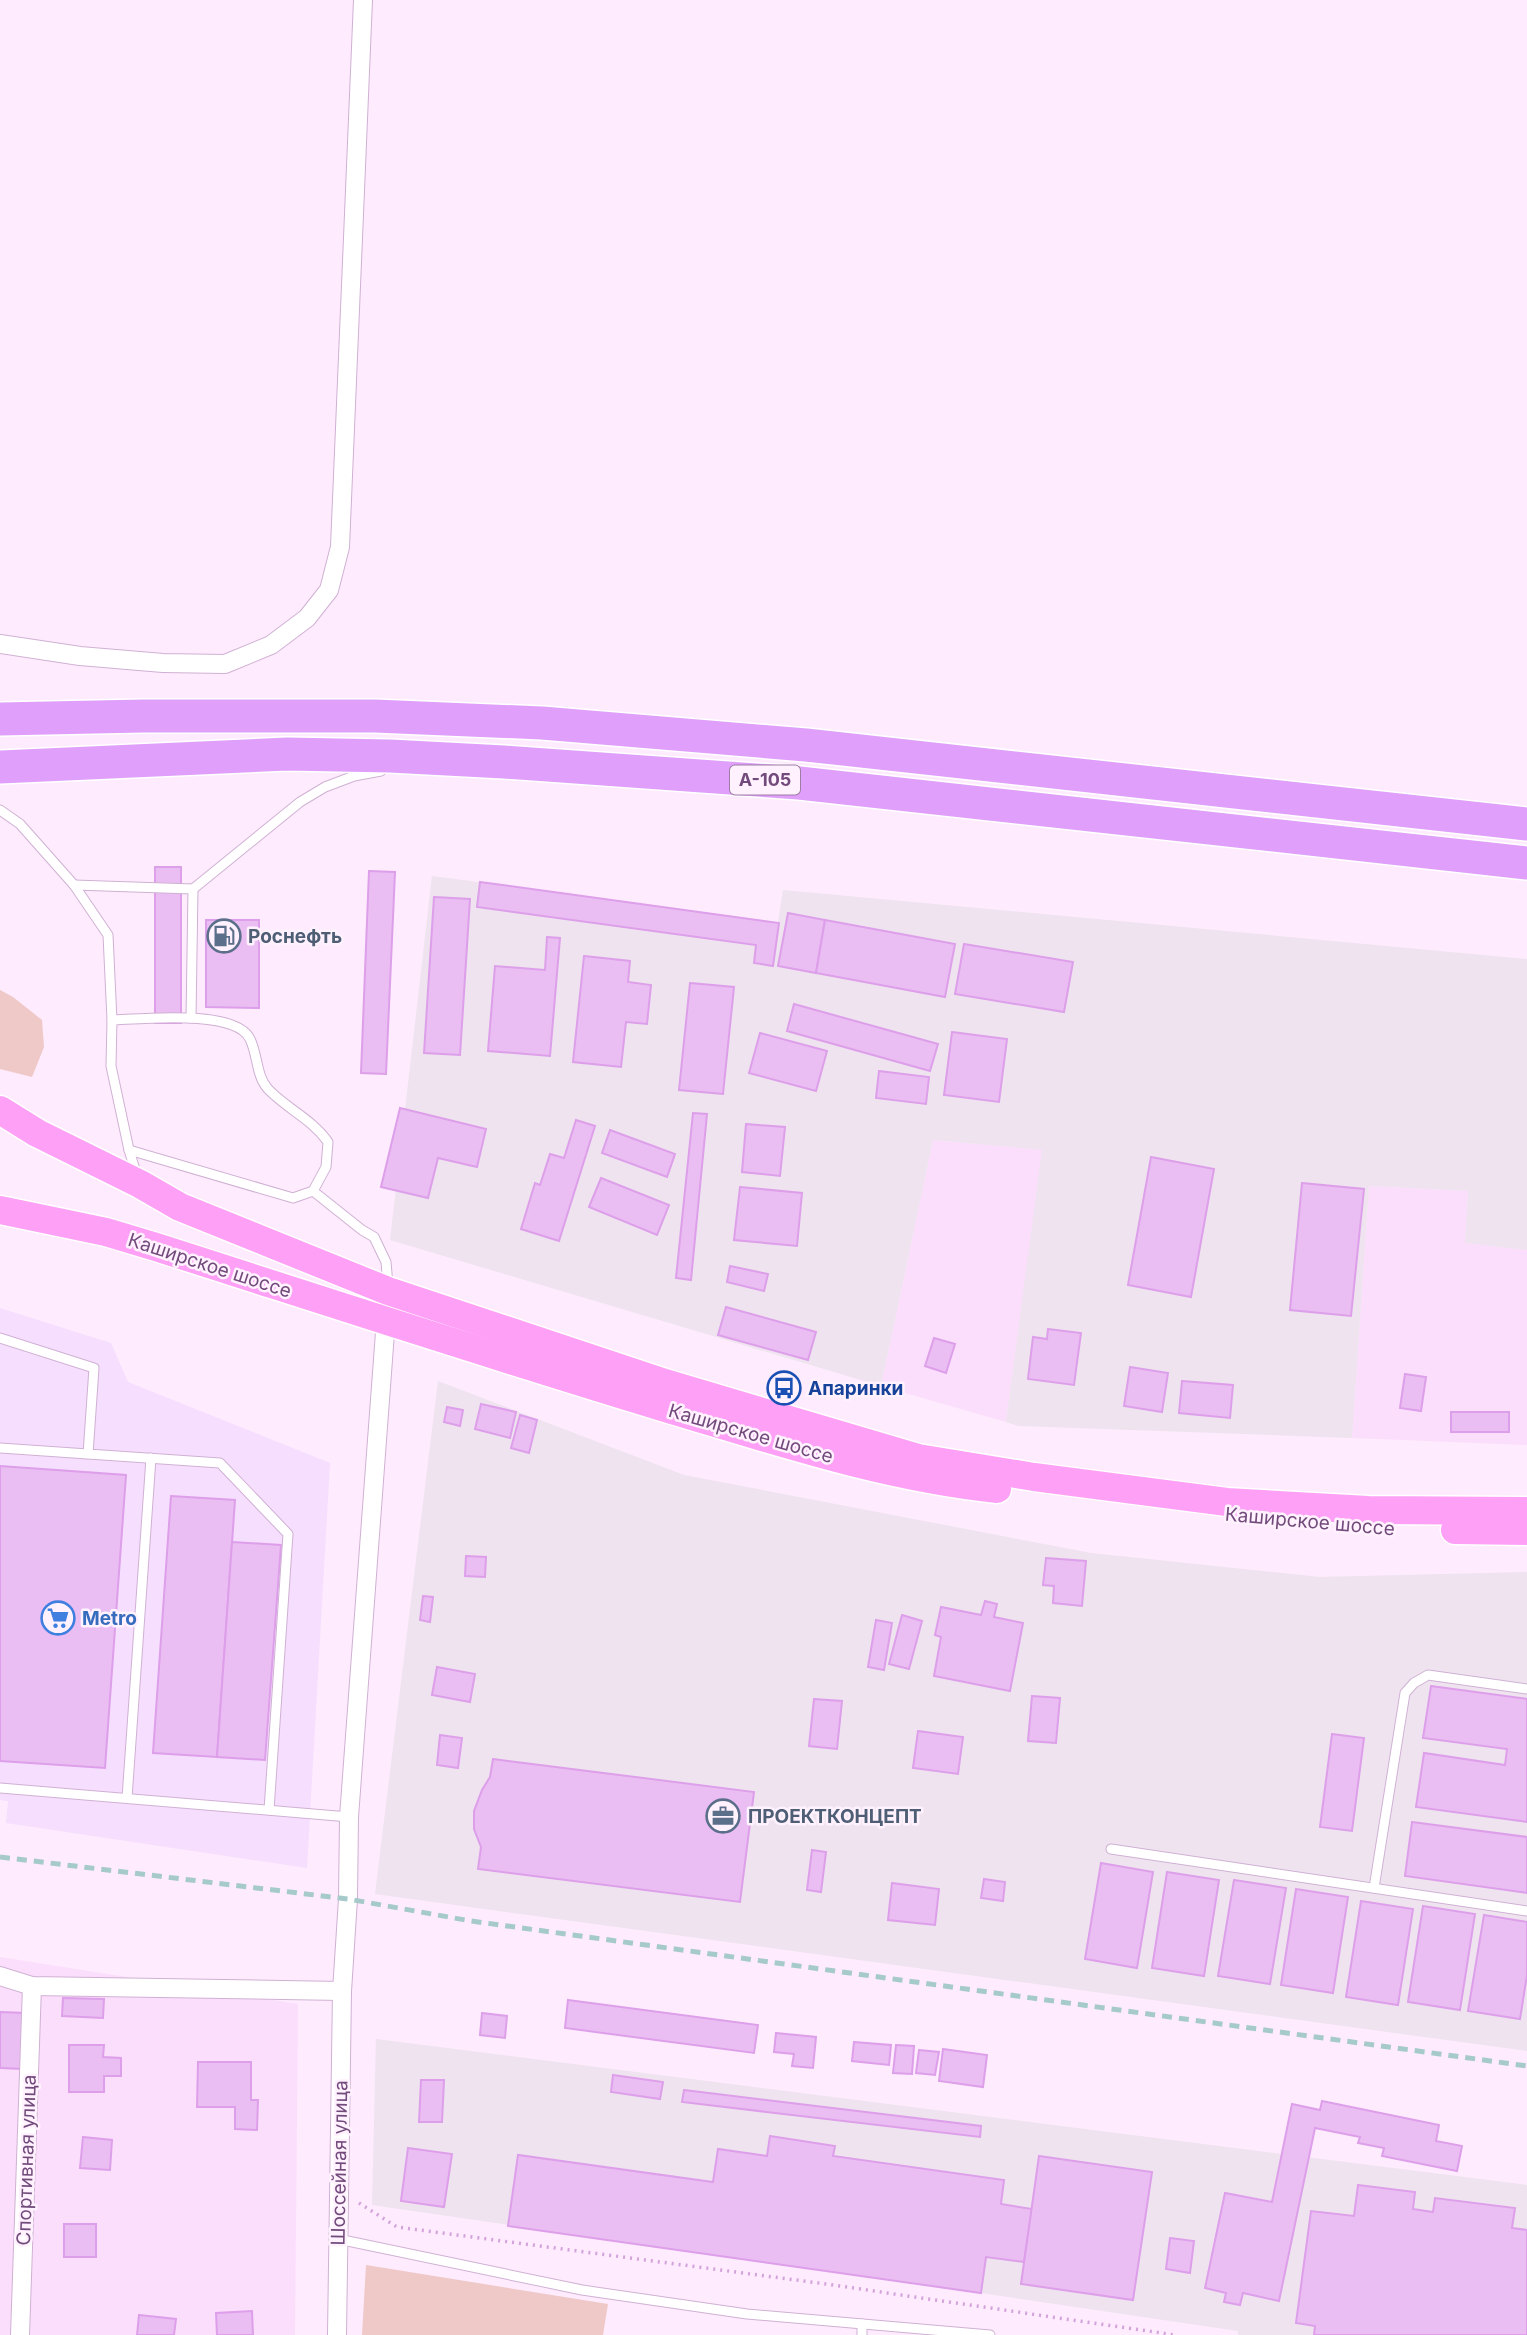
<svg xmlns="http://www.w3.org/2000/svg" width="1527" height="2335" viewBox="0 0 1527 2335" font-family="Inter,sans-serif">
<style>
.residential{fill:#fbdefb}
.commercial{fill:#f6defe}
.industrial{fill:#eee3ef}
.green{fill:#eec9c7}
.building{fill:#ebbef3;stroke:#dd9fe9;stroke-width:2}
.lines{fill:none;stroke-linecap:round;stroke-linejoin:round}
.lane-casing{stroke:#d0b1d4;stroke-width:11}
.street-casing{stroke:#d0b1d4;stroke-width:20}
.primary-casing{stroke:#fff;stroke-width:31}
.highway-casing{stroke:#fff;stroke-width:36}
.path{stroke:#d2a2db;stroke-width:3.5;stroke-dasharray:2 5;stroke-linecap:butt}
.lane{stroke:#fff;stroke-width:9}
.street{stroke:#fff;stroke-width:18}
.primary{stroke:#ffa0f7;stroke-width:28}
.highway{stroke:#e09ffb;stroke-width:33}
.rail{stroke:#a6caca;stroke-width:5;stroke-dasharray:10 7;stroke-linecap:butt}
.labels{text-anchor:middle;stroke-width:5;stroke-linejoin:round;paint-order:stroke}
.shield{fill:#fff2fe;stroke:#9c7da3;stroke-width:2}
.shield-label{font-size:18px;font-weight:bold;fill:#724b7c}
.service-label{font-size:19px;font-weight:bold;fill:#4e5e75;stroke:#fff2fe;text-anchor:start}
.street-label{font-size:19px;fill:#724b7c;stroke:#fff2fe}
.transit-label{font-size:19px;font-weight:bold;fill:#164399;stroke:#fff2fe;text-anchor:start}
.shop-label{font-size:19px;font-weight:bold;fill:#366cbe;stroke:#fff2fe;text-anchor:start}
</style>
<rect width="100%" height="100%" fill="#feebfd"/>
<g class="residential">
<polygon points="933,1140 1043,1150 1006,1422 881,1386"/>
<polygon points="1369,1186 1468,1191 1465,1243 1527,1250 1527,1445 1352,1438"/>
<polygon points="0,1957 298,2004 295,2335 0,2335"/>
</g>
<polygon class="commercial" points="0,1308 111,1343 128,1382 330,1463 307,1868 6,1823 8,1801 0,1800"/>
<g class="industrial">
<polygon points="432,876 778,922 783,890 1527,959 1527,1250 1465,1243 1468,1191 1369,1186 1352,1438 1019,1426 1006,1422 1042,1150 933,1140 881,1386 390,1240"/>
<polygon points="438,1381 684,1475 1091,1553 1320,1577 1527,1572 1527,2051 375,1894"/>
<polygon points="376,2039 1527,2185 1527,2335 1238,2335 1238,2331 981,2293 372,2205"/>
</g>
<g class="green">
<polygon points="0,990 13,997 42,1020 44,1047 32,1077 0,1069"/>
<polygon points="366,2265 608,2304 603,2335 362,2335"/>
</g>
<g class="building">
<rect x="155" y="867" width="26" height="156"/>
<polygon points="369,871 395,872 386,1074 361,1073"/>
<polygon points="480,882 779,923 773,966 754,963 756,945 477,907"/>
<polygon points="434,897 470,899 460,1055 424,1053"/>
<polygon points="788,913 825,920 816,973 778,966"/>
<polygon points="206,920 259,920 259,1008 206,1007"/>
<polygon points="825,920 955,944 945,997 816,973"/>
<polygon points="547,937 560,938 550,1056 488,1051 495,966 545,970"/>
<polygon points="964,944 1073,962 1064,1012 955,994"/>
<polygon points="584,956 630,961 628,982 651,985 647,1024 626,1022 621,1067 573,1062"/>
<polygon points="690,983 734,987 723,1094 679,1090"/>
<polygon points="794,1004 938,1044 930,1071 787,1031"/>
<polygon points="952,1032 1007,1039 999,1102 944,1095"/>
<polygon points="760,1033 827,1051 816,1091 749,1073"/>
<polygon points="879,1071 929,1077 926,1104 876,1098"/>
<polygon points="400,1108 486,1129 477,1167 438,1158 428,1198 381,1187"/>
<polygon points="693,1113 707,1114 691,1280 676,1278"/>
<polygon points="576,1120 595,1126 559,1241 521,1229 535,1183 540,1185 550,1154 564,1158"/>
<polygon points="746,1124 785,1127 780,1176 742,1172"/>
<polygon points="610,1130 675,1154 667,1177 602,1153"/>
<polygon points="1151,1157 1214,1169 1191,1297 1128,1285"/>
<polygon points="601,1178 669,1205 657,1235 589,1207"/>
<polygon points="1302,1183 1364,1189 1351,1316 1290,1310"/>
<polygon points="740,1187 802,1193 797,1246 734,1240"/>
<polygon points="730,1266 768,1274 764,1291 727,1282"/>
<polygon points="726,1307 816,1332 808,1360 718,1335"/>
<polygon points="1048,1329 1081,1333 1074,1385 1028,1379 1033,1337 1047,1339"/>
<polygon points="934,1338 955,1344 946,1373 925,1366"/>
<polygon points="1130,1367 1168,1373 1162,1412 1124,1406"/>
<polygon points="1405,1374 1426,1377 1421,1411 1400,1408"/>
<polygon points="1182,1381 1233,1385 1230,1418 1179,1413"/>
<polygon points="481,1404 516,1412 510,1438 475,1429"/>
<polygon points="447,1407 463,1410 460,1426 444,1422"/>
<rect x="1451" y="1412" width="58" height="20"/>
<polygon points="520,1415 537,1420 529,1453 511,1448"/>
<polygon points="0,1466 126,1475 105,1768 0,1761"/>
<polygon points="171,1496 235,1500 217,1757 153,1753"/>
<polygon points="232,1542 281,1545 265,1760 217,1757"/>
<polygon points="466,1556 486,1557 485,1577 465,1576"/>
<polygon points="1046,1558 1086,1561 1082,1606 1053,1603 1054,1586 1043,1585"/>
<polygon points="423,1596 433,1597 430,1622 420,1620"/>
<polygon points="985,1601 997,1604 994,1617 1023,1623 1010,1691 934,1676 941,1637 935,1635 941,1607 981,1615"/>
<polygon points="902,1615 922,1621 909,1669 889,1664"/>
<polygon points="876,1620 892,1623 884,1670 868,1667"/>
<polygon points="437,1667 475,1674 470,1702 432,1695"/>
<polygon points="1431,1686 1527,1699 1527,1822 1416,1807 1424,1753 1505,1765 1507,1749 1423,1738"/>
<polygon points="1032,1696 1060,1698 1056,1743 1028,1741"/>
<polygon points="814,1699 842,1701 837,1749 809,1746"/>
<polygon points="918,1731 963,1737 958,1774 913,1768"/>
<polygon points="1332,1734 1364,1738 1352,1831 1320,1827"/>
<polygon points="440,1735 462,1738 458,1768 437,1765"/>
<polygon points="493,1759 754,1792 740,1902 478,1869 481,1847 474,1829 474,1811 482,1790 490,1777"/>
<polygon points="1412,1822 1527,1837 1527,1893 1405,1876"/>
<polygon points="812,1850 826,1852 821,1892 807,1890"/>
<polygon points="1101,1863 1153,1872 1137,1968 1085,1959"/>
<polygon points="1167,1872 1219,1880 1204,1976 1152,1968"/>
<polygon points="984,1879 1005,1882 1003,1901 981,1898"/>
<polygon points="1234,1880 1286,1888 1270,1984 1218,1976"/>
<polygon points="892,1883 939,1889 935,1925 888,1920"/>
<polygon points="1296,1889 1348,1897 1333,1993 1281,1985"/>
<polygon points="1361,1901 1413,1909 1398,2005 1346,1997"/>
<polygon points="1423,1906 1475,1914 1460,2010 1408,2002"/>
<polygon points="1484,1915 1527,1922 1527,1975 1520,2019 1468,2011"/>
<polygon points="63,1998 104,1999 103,2018 62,2016"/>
<polygon points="568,2000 758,2025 754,2053 565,2028"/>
<polygon points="0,2012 26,2013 23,2069 0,2068"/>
<polygon points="482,2013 507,2016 505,2038 480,2035"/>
<polygon points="776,2033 816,2037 813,2068 792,2066 794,2054 774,2052"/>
<polygon points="854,2042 891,2045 889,2065 852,2061"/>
<polygon points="69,2045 104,2045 103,2057 121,2058 121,2076 104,2076 104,2092 69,2092"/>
<polygon points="896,2045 914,2046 912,2074 893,2073"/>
<polygon points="943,2049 987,2055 983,2087 939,2081"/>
<polygon points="919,2050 939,2052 935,2075 916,2073"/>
<polygon points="198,2062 251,2062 251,2100 258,2100 257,2130 235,2129 235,2107 197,2107"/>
<polygon points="613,2075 663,2082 660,2099 611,2092"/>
<polygon points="421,2080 444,2080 442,2122 419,2122"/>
<polygon points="684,2090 981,2126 980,2137 682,2102"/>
<polygon points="1322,2101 1439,2125 1436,2141 1462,2146 1457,2171 1382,2156 1384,2148 1358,2143 1360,2137 1315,2128 1279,2301 1243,2293 1240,2305 1224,2302 1226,2293 1205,2288 1225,2193 1272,2202 1292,2104 1320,2110"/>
<polygon points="770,2136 835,2146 833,2156 1004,2180 1001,2204 1032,2209 1024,2262 986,2257 981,2293 508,2226 518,2155 713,2182 718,2149 767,2156"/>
<polygon points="83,2137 112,2140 110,2170 80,2168"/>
<polygon points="408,2148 452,2154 444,2207 401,2201"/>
<polygon points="1039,2156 1152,2172 1133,2300 1021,2284"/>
<polygon points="1358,2185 1415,2192 1413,2209 1433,2212 1435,2198 1515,2208 1512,2228 1527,2230 1527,2335 1314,2335 1315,2326 1296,2323 1311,2211 1354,2216"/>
<rect x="64" y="2224" width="32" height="33"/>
<polygon points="1170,2238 1194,2241 1190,2273 1166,2269"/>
<polygon points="252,2311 253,2335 217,2335 216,2313"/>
<polygon points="139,2315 176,2319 174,2335 137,2335"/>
</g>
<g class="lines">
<defs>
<g id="lane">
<polyline points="0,810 20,824 74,885 108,935 112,1020 111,1066 129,1150 137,1176"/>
<polyline points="74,885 193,889 300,802 325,787 354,776 381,771"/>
<polyline points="191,1018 193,889"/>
<path d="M112 1020C141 1019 236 1009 250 1039 258 1055 256 1076 268 1089 287 1109 312 1119 328 1142L326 1167 313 1191 293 1198 129 1150"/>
<polyline points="313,1191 362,1230 374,1237 386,1262 388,1285"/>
<polyline points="0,1338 94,1368 88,1454 220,1463 288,1534 269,1810"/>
<polyline points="0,1448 88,1454"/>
<polyline points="0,1788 349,1817"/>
<polyline points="127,1798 151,1458"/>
<polyline points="1111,1849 1527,1911"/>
<polyline points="1374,1888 1405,1693 1414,1683 1428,1675 1527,1689"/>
<polyline points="338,2239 582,2290 747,2314 990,2335"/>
<polyline points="862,2335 862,2324"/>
</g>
<g id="street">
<polyline points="0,644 80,656 163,663 225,664 271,645 307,618 329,590 340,547 363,0"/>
<polyline points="0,1976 32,1986 342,1991"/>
<polyline points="20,2335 32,1986"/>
<polyline points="337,2335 342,1991 348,1899 349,1817 386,1319"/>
</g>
<g id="primary">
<polyline points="0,1110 37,1133 140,1184 180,1207 388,1291 665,1383 918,1458 1034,1477 1227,1502 1368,1510 1527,1511"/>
<path d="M0 1210 106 1232 156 1247C325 1301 493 1356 662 1407 773 1440 882 1477 997 1489"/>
<polyline points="1455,1530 1527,1531"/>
</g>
<g id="highway">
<polyline points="0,719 143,716 375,716 542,723 806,745 1527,824"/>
<polyline points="0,767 287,754 390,756 504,762 799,783 1527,863"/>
</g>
</defs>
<use href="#lane" class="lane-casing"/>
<use href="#street" class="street-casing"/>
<use href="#primary" class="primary-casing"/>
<use href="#highway" class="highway-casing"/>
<polyline class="path" points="359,2203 397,2227 826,2284 1175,2335"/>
<use href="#lane" class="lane"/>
<use href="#street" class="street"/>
<use href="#primary" class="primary"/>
<use href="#highway" class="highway"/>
<polyline class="rail" points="0,1857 348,1899 471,1921 1527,2066"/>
</g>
<defs>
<symbol id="fuel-ring" viewBox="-11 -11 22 22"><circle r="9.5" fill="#fff2fe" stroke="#5c6f8a" stroke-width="1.5"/><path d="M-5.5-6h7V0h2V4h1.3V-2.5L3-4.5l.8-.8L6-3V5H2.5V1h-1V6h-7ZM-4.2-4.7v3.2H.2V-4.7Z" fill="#5c6f8a"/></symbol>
<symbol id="bus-ring" viewBox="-11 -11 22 22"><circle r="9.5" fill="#fff2fe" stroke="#1a4fb4" stroke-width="1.5"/><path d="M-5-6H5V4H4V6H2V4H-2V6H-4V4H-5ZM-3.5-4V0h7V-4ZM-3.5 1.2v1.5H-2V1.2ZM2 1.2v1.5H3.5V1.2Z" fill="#1a4fb4"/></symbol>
<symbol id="supermarket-ring" viewBox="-11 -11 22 22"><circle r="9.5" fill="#fff2fe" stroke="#3f7fe0" stroke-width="1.5"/><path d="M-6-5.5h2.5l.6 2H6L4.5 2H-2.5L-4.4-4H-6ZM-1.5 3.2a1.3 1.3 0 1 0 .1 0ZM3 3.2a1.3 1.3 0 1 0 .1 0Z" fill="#3f7fe0"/></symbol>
<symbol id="office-ring" viewBox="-11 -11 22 22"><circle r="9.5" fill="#fff2fe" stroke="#5c6f8a" stroke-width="1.5"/><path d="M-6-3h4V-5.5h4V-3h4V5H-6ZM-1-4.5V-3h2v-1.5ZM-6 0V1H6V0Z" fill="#5c6f8a"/></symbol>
</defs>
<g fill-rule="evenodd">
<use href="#fuel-ring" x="205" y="917" width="38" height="38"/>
<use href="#bus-ring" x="765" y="1369" width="38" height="38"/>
<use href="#supermarket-ring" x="39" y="1599" width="38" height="38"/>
<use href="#office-ring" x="704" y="1797" width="38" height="38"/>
</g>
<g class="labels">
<rect class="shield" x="730" y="765.5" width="70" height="29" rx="5"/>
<g class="shield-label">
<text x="765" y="786">А-105</text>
</g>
<g class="service-label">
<text x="248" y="943">Роснефть</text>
<text x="748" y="1823">ПРОЕКТКОНЦЕПТ</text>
</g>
<g class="street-label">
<text transform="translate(210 1265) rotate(18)" y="7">Каширское шоссе</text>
<text transform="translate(751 1433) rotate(16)" y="7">Каширское шоссе</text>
<text transform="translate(1310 1521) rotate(5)" y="7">Каширское шоссе</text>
<text transform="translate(26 2160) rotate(-88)" y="7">Спортивная улица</text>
<text transform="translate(339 2163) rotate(-89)" y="7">Шоссейная улица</text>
</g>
<g class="transit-label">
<text x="808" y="1395">Апаринки</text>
</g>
<g class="shop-label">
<text x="82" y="1625">Metro</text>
</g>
</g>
</svg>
